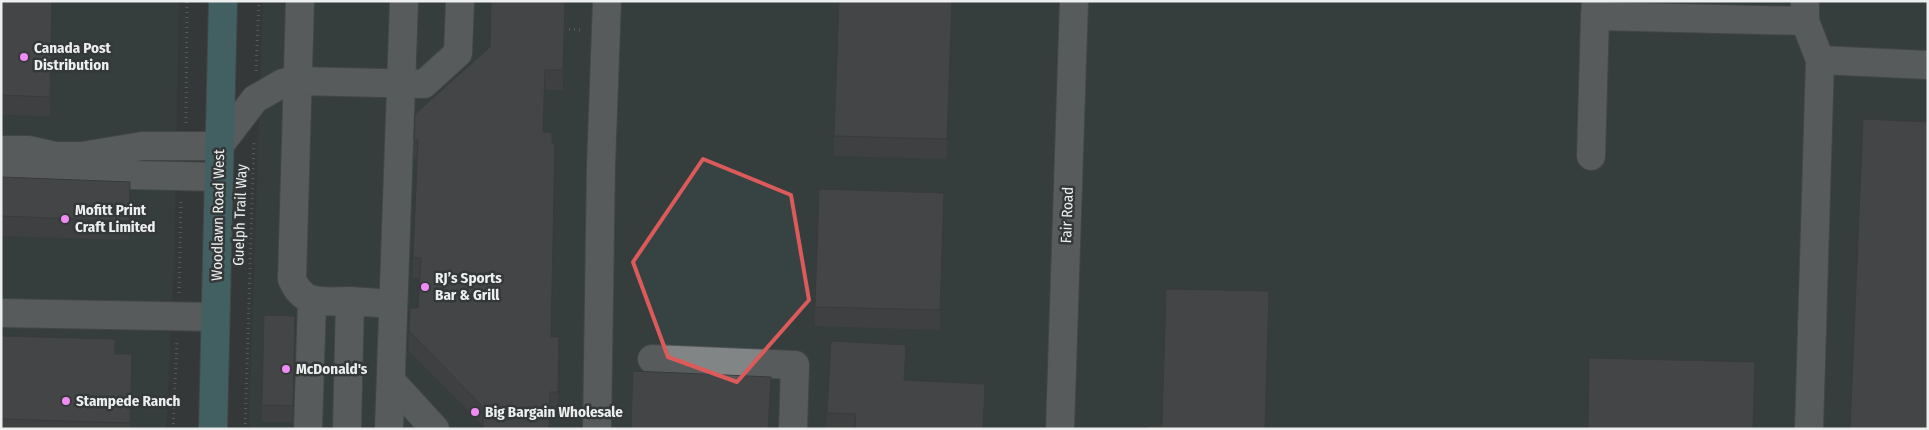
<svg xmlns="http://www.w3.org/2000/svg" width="1929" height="430" viewBox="0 0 1929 430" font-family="'Fira Sans Condensed',sans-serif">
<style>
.built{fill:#374343}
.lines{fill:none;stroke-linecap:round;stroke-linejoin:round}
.minor-casing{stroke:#535656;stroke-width:30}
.major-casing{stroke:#535656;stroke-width:30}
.path{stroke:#7f8283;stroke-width:3;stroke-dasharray:1 4;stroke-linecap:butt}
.minor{stroke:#818585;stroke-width:28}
.major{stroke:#528f93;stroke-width:28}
.wall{fill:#4c4a4c}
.shaded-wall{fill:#3e3c3e}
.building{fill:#585658;stroke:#3e3c3e}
.marked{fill:none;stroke:#dc5a5a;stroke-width:4;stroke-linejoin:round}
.poi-dot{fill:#f08bf5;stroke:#353839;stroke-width:2}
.labels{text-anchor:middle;stroke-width:5;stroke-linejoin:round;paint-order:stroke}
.poi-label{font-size:15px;font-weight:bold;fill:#edefef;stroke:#353839;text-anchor:start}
.street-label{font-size:15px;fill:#edefef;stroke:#353839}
</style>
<rect width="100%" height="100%" fill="#353839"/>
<g class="built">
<polygon points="1,1 179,1 174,261 166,429 1,429"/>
<polygon points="263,1 1928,1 1928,429 249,429"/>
</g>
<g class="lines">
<defs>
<g id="minor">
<path d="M300 1 292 279C303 307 325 301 350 301"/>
<polyline points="1596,1 1595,16 1805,21"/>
<polyline points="1805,1 1805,21 1820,60 1809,429"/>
<polyline points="1820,60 1928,65"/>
<polyline points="1,150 28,150 55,156 82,156 142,146 219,146 255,99 283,83 298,81 424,84 458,53 460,1"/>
<polyline points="1591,156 1595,16"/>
<polyline points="1,172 219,177"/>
<polyline points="1,313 215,317"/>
<polyline points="652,359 795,365 793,429"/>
<polyline points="391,381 435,429"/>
<polyline points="308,429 312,300"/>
<polyline points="347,429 350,301 393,304"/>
<polyline points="389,429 404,1"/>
<polyline points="597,429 601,166 607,1"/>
<polyline points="1060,429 1074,1"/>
</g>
<polyline id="major" points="213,429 223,1"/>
</defs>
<use href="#minor" class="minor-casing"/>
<use href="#major" class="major-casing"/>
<g class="path">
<polyline points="564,29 584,30"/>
<polyline points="256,71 259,1"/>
<polyline points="186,123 187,1"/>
<polyline points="179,293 181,199"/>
<polyline points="173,429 177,339"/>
<polyline points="245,429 254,140"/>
</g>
<use href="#minor" class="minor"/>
<use href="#major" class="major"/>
</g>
<g class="wall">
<polygon points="1,1 52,1 50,116 1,115"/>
<polygon points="565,1 563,90 545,90 543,132 552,143 555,163 551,337 559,357 558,412 550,412 483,426 409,351 409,331 418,308 420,278 413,278 413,258 417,159 414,159 414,140"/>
<polygon points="952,1 947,159 834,156 834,136"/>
<polygon points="1,177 130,202 129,240 1,236"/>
<polygon points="944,213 940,330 815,326 815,307"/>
<polygon points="295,332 293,422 262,422 262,405"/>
<polygon points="1,336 115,354 132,374 130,429 1,429"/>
<polygon points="906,364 905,380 985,404 984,429 827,429 827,413"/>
</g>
<g class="shaded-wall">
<polygon points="565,1 563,90 563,70"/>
<polygon points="952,1 952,8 947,159 947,139"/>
<polygon points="545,70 545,90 543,152 543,132"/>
<polygon points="555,143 555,163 551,357 551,337"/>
<polygon points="130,182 130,202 129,240 129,221"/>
<polygon points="944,193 944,213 940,330 940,310"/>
<polygon points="1269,291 1266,429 1265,429"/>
<polygon points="295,316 295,332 293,422 293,406"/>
<polygon points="559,337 559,357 558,412 558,392"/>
<polygon points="906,345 906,364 904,400 904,380"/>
<polygon points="132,354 132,374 130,429"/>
<polygon points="1755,362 1754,429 1753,429"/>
<polygon points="771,377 769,429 768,429"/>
<polygon points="985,384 984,429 983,429"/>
</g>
<g class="building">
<polygon points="1,1 52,1 50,97 1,95"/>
<polygon points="491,1 565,1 563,70 545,70 543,132 552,133 552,143 555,143 551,337 559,337 558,392 550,392 549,429 483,429 483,407 409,331 410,308 418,308 421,258 413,258 418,140 414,140 415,114 490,47"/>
<polygon points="839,1 952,1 947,139 834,136"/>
<polygon points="1863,119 1928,122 1928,429 1850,429"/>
<polygon points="1,177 130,182 129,221 1,216"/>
<polygon points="819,189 944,193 940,310 815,307"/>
<polygon points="1166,289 1269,291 1265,429 1147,429 1148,426 1162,426"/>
<polygon points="264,315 295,316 293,406 262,405"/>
<polygon points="1,336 115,339 115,354 132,354 130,423 1,419"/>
<polygon points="831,341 906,345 904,380 985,384 983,429 855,429 856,414 827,413"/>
<polygon points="1589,358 1755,362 1753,429 1588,429"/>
<polygon points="633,371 771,377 768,429 631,429"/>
</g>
<path d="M0 0H1929V430H0ZM703 159 791 195 809 300 737 382 668 357 633 262Z" fill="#353839" fill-opacity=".55" fill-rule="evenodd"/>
<path class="marked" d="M703 159 791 195 809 300 737 382 668 357 633 262Z"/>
<g class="poi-dot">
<circle cx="24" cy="57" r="5"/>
<circle cx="65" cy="219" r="5"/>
<circle cx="425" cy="287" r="5"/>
<circle cx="286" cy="369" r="5"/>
<circle cx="66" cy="401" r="5"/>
<circle cx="475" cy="412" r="5"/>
</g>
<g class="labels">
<g class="poi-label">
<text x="34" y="53">Canada Post<tspan x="34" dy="17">Distribution</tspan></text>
<text x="75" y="215">Mofitt Print<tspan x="75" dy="17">Craft Limited</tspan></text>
<text x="435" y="283">RJ’s Sports<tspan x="435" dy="17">Bar &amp; Grill</tspan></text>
<text x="296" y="374">McDonald's</text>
<text x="76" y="406">Stampede Ranch</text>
<text x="485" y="417">Big Bargain Wholesale</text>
</g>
<g class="street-label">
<text transform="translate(218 215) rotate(-89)" y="5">Woodlawn Road West</text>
<text transform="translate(240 215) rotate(-88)" y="5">Guelph Trail Way</text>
<text transform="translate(1067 215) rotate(-88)" y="5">Fair Road</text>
</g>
</g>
<rect width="1929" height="430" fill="none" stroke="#edefef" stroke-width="5"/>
</svg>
